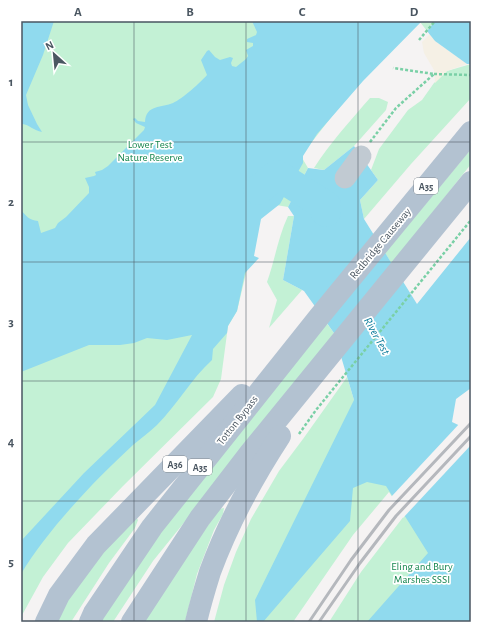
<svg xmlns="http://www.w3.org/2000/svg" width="492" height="643" viewBox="0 0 492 643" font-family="'Alegreya Sans',sans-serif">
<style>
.green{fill:#c3f1d5}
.sand{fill:#f5f0e5}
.water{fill:#90daee}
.pier{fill:#f5f3f3}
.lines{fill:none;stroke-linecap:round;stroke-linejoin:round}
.river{stroke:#90daee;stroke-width:30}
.path{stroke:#7ad0a6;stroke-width:2.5;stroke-dasharray:3 2;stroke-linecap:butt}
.minor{stroke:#c1cad2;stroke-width:21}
.major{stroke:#b3c2d1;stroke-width:22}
.rail{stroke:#b5b8bd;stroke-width:3}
.grid{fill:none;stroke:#4a5661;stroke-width:1;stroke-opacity:0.55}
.labels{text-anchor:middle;stroke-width:3.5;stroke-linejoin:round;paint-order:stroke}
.shield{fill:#fff;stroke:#808990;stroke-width:1}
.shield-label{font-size:10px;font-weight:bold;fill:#4a5661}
.park-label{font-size:11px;fill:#17864f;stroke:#fff}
.street-label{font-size:11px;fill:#4a5661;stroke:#fff}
.water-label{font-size:12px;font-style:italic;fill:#0c7c9b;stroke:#fff}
.neatline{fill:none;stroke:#4a5661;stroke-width:1.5}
.grid-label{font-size:13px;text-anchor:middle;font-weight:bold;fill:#4a5661}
</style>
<rect width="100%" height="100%" fill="#f5f3f3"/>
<g class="green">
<polygon points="21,21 435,21 427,31 420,22 357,84 301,156 308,168 288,207 276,205 259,219 237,311 228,326 221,379 213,397 123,486 68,543 43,577 21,617"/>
<polygon points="471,64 471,98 411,164 364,219 360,200 378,180 371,170 379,149 408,110 422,100 434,83 447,71"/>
<path d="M370 98H379L388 102 386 110 354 146 324 170 314 168C330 143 350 121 370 98Z"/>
<polygon points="471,149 471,164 392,264 385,253"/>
<path d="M288 216H294L283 280 302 290 269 328 277 300 267 282C275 260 278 237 288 216Z"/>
<polygon points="325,321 334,333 305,373 153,561 113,622 99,622 162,526"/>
<polygon points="347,377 354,400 471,622 329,622 361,572 404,516 389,492 353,535 293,622 214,622 224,585 236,552 251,519 279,471 303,439"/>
<polygon points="224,508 223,514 214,530 197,574 185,622 142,622 219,509"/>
<polygon points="136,517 138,520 135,528 109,563 71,622 51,622 82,573"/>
</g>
<polygon class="sand" points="430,34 435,41 467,64 447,71 435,83 434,70 424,53 422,42"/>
<g class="water">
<path d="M21 21H54L43 55 26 95 28 105 37 124 42 132C34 131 29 124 21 124Z"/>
<path d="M252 21H422L363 81 317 134 303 156V163L280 204 261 219 254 256 259 258 245 273 237 311 228 326 227 333 213 349 212 360C191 379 177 405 157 425 150 432 141 438 133 445 95 480 48 529 21 574V541L84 473 155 405 192 335 167 340 147 338 134 343 120 345H89L21 372V210C26 216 29 220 38 221L41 233 55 228 58 223 66 217 89 193V187L85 178 94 176 96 175 95 172 102 170 108 166 144 130 145 127 136 123 133 119 135 118 138 121 145 122C146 104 162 108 173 103 182 99 201 82 207 75L201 60 207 51 209 50 215 57 220 60 230 57 233 58 231 63 232 66 236 67 246 59 248 56 246 50 253 46V43L247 42V39L256 35 257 32Z"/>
<polygon points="435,21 471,21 471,64 467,64 435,41 427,31"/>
<polygon points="354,146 378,180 360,200 364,219 417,304 471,237 471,388 456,399 452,422 471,431 471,622 367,622 428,553 386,486 367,482 353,488 350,521 263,622 257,622 255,600 354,400 334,333 304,291 283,280 294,216 288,207 308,168 324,170"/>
</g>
<polygon class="pier" points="460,423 471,429 471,445 403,518 391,497"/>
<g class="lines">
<polyline class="river" points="258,190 277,175 326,206 326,212"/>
<g class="path">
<polyline points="419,40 435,21"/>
<polyline points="434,74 471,75"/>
<polyline points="370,142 396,108 434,74 393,68"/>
<polyline points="299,434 316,410 471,220"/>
</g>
<polyline class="minor" points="345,178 361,156"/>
<g class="major">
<polyline points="46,622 59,595 96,545 242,395"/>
<polyline points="90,622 94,613 152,527 319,317 471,132"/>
<polyline points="132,622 200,518 250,453 471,182"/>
<path d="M196 622C200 605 205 588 210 572 228 523 252 479 280 436"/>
</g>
<g class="rail">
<polyline points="309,622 351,560 389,510 471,423"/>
<polyline points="319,622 360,563 396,516 471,436"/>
</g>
</g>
<path class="grid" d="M134 21V622M246 21V622M358 21V622M21 142H471M21 262H471M21 381H471M21 501H471"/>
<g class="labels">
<g class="shield">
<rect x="414" y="178" width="24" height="16" rx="3"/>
<rect x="163" y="456" width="24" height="16" rx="3"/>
<rect x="188" y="459" width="24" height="16" rx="3"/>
</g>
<g class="shield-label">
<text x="426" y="190">A35</text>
<text x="175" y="468">A36</text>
<text x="200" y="471">A35</text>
</g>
<g class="park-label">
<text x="150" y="148">Lower Test<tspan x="150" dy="13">Nature Reserve</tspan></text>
<text x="422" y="570">Eling and Bury<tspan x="422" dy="13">Marshes SSSI</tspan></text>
</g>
<g class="street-label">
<text transform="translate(380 243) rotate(-50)" y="4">Redbridge Causeway</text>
<text transform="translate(237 420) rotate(-52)" y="4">Totton Bypass</text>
</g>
<g class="water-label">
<text transform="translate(377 336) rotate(61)" y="4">River Test</text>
</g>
</g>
<rect width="492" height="643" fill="none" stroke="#ffffff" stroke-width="44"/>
<g transform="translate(54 54) rotate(333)" stroke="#ffffff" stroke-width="3" paint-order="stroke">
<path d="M0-3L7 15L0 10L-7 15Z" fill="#4a5661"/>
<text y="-6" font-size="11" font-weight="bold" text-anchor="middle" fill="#4a5661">N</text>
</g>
<rect x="22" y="22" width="448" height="599" class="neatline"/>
<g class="grid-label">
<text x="78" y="16">A</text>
<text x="190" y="16">B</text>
<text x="302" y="16">C</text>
<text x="414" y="16">D</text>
<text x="11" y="86">1</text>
<text x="11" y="206">2</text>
<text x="11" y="326">3</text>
<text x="11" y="446">4</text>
<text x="11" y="566">5</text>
</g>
</svg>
